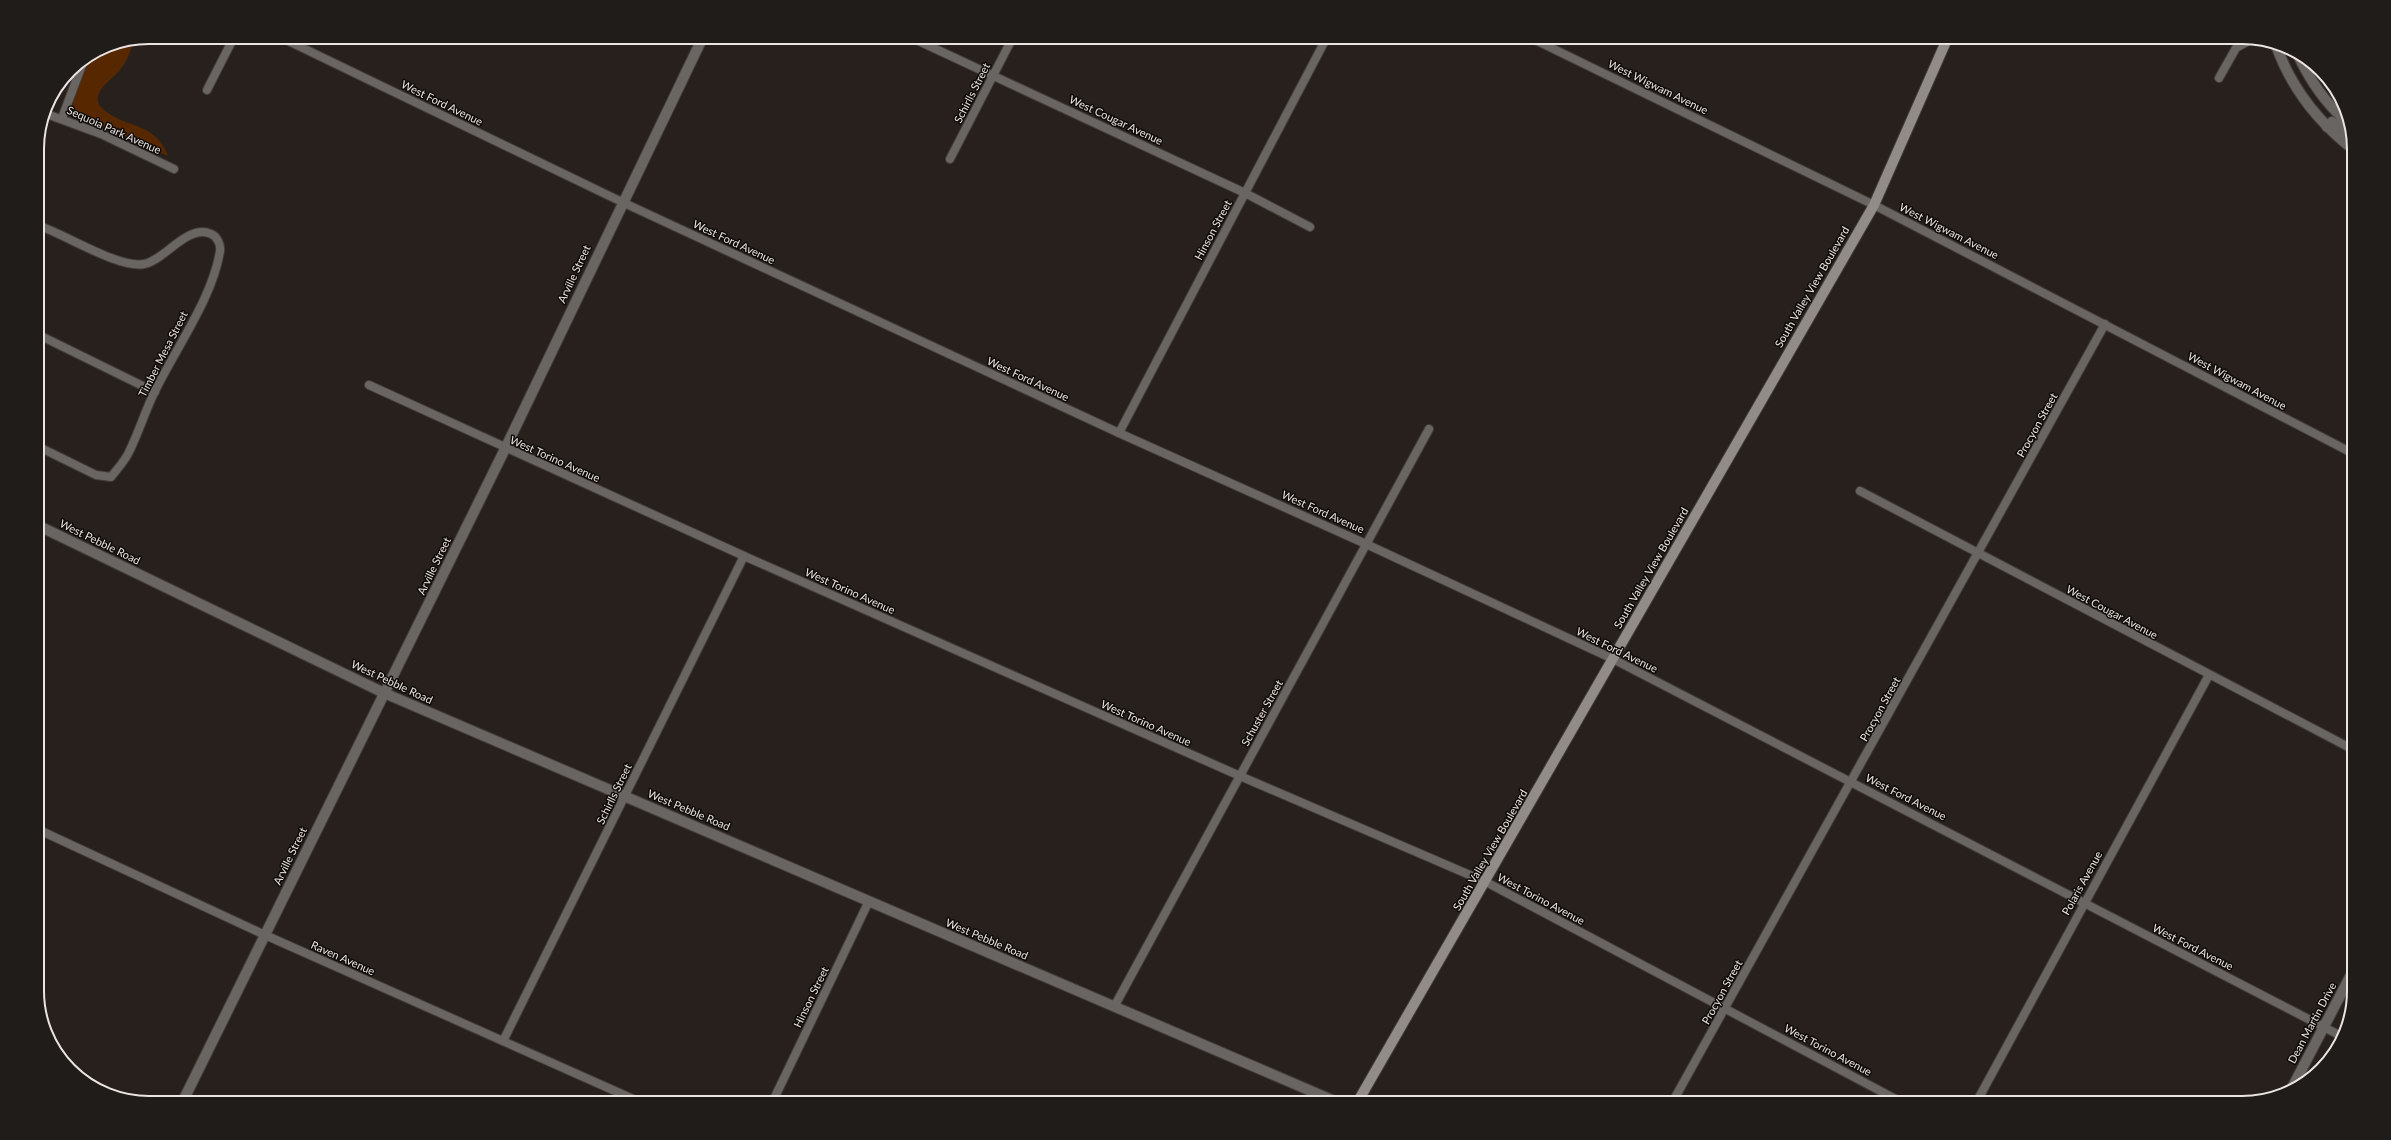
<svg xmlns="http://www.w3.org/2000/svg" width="2391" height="1140" viewBox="0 0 2391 1140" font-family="Lato,sans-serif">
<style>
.green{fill:#572800}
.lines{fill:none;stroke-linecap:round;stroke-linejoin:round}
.minor-casing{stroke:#423c38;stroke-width:10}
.tertiary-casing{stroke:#423c38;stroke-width:12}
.secondary-casing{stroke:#423c38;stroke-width:12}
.minor{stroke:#696563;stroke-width:8}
.tertiary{stroke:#696563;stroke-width:10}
.secondary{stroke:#918c88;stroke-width:10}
.labels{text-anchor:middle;stroke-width:3;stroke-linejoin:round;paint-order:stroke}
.street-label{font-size:11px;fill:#eae5e2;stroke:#0e0b09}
.rim{fill:none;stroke:#eae5e2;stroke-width:2}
</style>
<rect width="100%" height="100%" fill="#27201c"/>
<path class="green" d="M128 41 132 45C130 54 126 62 120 70 112 80 87 94 103 109 127 130 154 120 168 156L73 112C70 104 87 62 94 54 102 44 117 43 128 41Z"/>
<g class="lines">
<defs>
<g id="minor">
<polyline points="280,37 622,202 1119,433 1366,544 1613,659 2343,1037"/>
<polyline points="910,37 1245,193 1310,227"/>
<polyline points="1529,37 1874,205 2354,454"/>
<polyline points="2219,78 2236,48 2252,39"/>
<polyline points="207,90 234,37"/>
<polyline points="44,113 101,134 174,169"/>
<polyline points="62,118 84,60"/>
<polyline points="950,159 1013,37"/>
<path d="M37 225C65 234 119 269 144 264 164 261 188 223 211 234 217 236 221 245 220 251 213 297 176 348 155 391 145 411 139 432 129 452 125 461 117 469 111 477L96 475 37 446"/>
<polyline points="37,334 155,392"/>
<polyline points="369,385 744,556 1240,776 1486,882 1903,1103"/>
<polyline points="1119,433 1327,37"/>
<polyline points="1860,491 2354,750"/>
<polyline points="37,829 265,935 642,1103"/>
<polyline points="1114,1007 1429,429"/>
<polyline points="503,1041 744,556"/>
<polyline points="772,1103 869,901"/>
<polyline points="1672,1103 2105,324"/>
<polyline points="1976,1103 2209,675"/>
</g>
<g id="tertiary">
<path d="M2276 45C2291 88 2318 122 2354 150"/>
<path d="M2297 53C2309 79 2325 103 2347 122"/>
<polyline points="2327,127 2332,122 2352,136"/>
<polyline points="37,525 384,693 1339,1103"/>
<polyline points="2292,1088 2354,969"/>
<polyline points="182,1103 505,449 703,37"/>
</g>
<polyline id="secondary" points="1357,1103 1874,205 1948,37"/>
</defs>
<use href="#minor" class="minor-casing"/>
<use href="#tertiary" class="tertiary-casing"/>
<use href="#secondary" class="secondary-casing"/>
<use href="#minor" class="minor"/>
<use href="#tertiary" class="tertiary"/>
<use href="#secondary" class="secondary"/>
</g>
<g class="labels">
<g class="street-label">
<text transform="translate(1658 87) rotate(26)" y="4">West Wigwam Avenue</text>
<text transform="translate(972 93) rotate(-63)" y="4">Schirlls Street</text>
<text transform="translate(442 103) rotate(26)" y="4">West Ford Avenue</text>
<text transform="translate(1116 120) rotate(25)" y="4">West Cougar Avenue</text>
<text transform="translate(114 130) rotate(24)" y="4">Sequoia Park Avenue</text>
<text transform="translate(1213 230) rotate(-62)" y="4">Hinson Street</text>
<text transform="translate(1949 231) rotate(27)" y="4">West Wigwam Avenue</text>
<text transform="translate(734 242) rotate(25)" y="4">West Ford Avenue</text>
<text transform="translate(574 274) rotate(-65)" y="4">Arville Street</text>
<text transform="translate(1812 287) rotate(-60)" y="4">South Valley View Boulevard</text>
<text transform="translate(163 354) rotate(-63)" y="4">Timber Mesa Street</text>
<text transform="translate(1028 379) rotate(25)" y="4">West Ford Avenue</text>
<text transform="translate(2237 381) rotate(28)" y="4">West Wigwam Avenue</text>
<text transform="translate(2037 425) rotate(-61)" y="4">Procyon Street</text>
<text transform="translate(555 459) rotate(24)" y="4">West Torino Avenue</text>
<text transform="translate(1323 512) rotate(24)" y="4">West Ford Avenue</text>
<text transform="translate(100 542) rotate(26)" y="4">West Pebble Road</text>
<text transform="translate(434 566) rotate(-64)" y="4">Arville Street</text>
<text transform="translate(1651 568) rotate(-60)" y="4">South Valley View Boulevard</text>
<text transform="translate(850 591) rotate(24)" y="4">West Torino Avenue</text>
<text transform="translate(2112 612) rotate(28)" y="4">West Cougar Avenue</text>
<text transform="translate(1617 650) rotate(26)" y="4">West Ford Avenue</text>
<text transform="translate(392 682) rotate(25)" y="4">West Pebble Road</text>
<text transform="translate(1880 709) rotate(-61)" y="4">Procyon Street</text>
<text transform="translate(1262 713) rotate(-61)" y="4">Schuster Street</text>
<text transform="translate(1146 723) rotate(24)" y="4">West Torino Avenue</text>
<text transform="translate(614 794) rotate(-64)" y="4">Schirlls Street</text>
<text transform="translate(1906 797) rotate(27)" y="4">West Ford Avenue</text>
<text transform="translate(689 810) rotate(23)" y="4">West Pebble Road</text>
<text transform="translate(1490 850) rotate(-60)" y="4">South Valley View Boulevard</text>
<text transform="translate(290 856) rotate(-64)" y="4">Arville Street</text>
<text transform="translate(2082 883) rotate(-61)" y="4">Polaris Avenue</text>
<text transform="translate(1541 899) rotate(28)" y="4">West Torino Avenue</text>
<text transform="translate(987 939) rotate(23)" y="4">West Pebble Road</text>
<text transform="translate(2193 947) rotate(27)" y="4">West Ford Avenue</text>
<text transform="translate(343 958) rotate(24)" y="4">Raven Avenue</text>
<text transform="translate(1722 992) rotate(-61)" y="4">Procyon Street</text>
<text transform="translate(811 997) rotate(-64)" y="4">Hinson Street</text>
<text transform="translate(2312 1023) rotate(-62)" y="4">Dean Martin Drive</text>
<text transform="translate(1828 1050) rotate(28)" y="4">West Torino Avenue</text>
</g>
</g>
<path d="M0 0H2391V1140H0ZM149 44H2242A105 105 0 0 1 2347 149V991A105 105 0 0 1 2242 1096H149A105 105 0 0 1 44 991V149A105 105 0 0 1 149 44Z" fill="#201c1a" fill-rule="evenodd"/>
<path class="rim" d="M149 44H2242A105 105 0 0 1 2347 149V991A105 105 0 0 1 2242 1096H149A105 105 0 0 1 44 991V149A105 105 0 0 1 149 44Z"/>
</svg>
